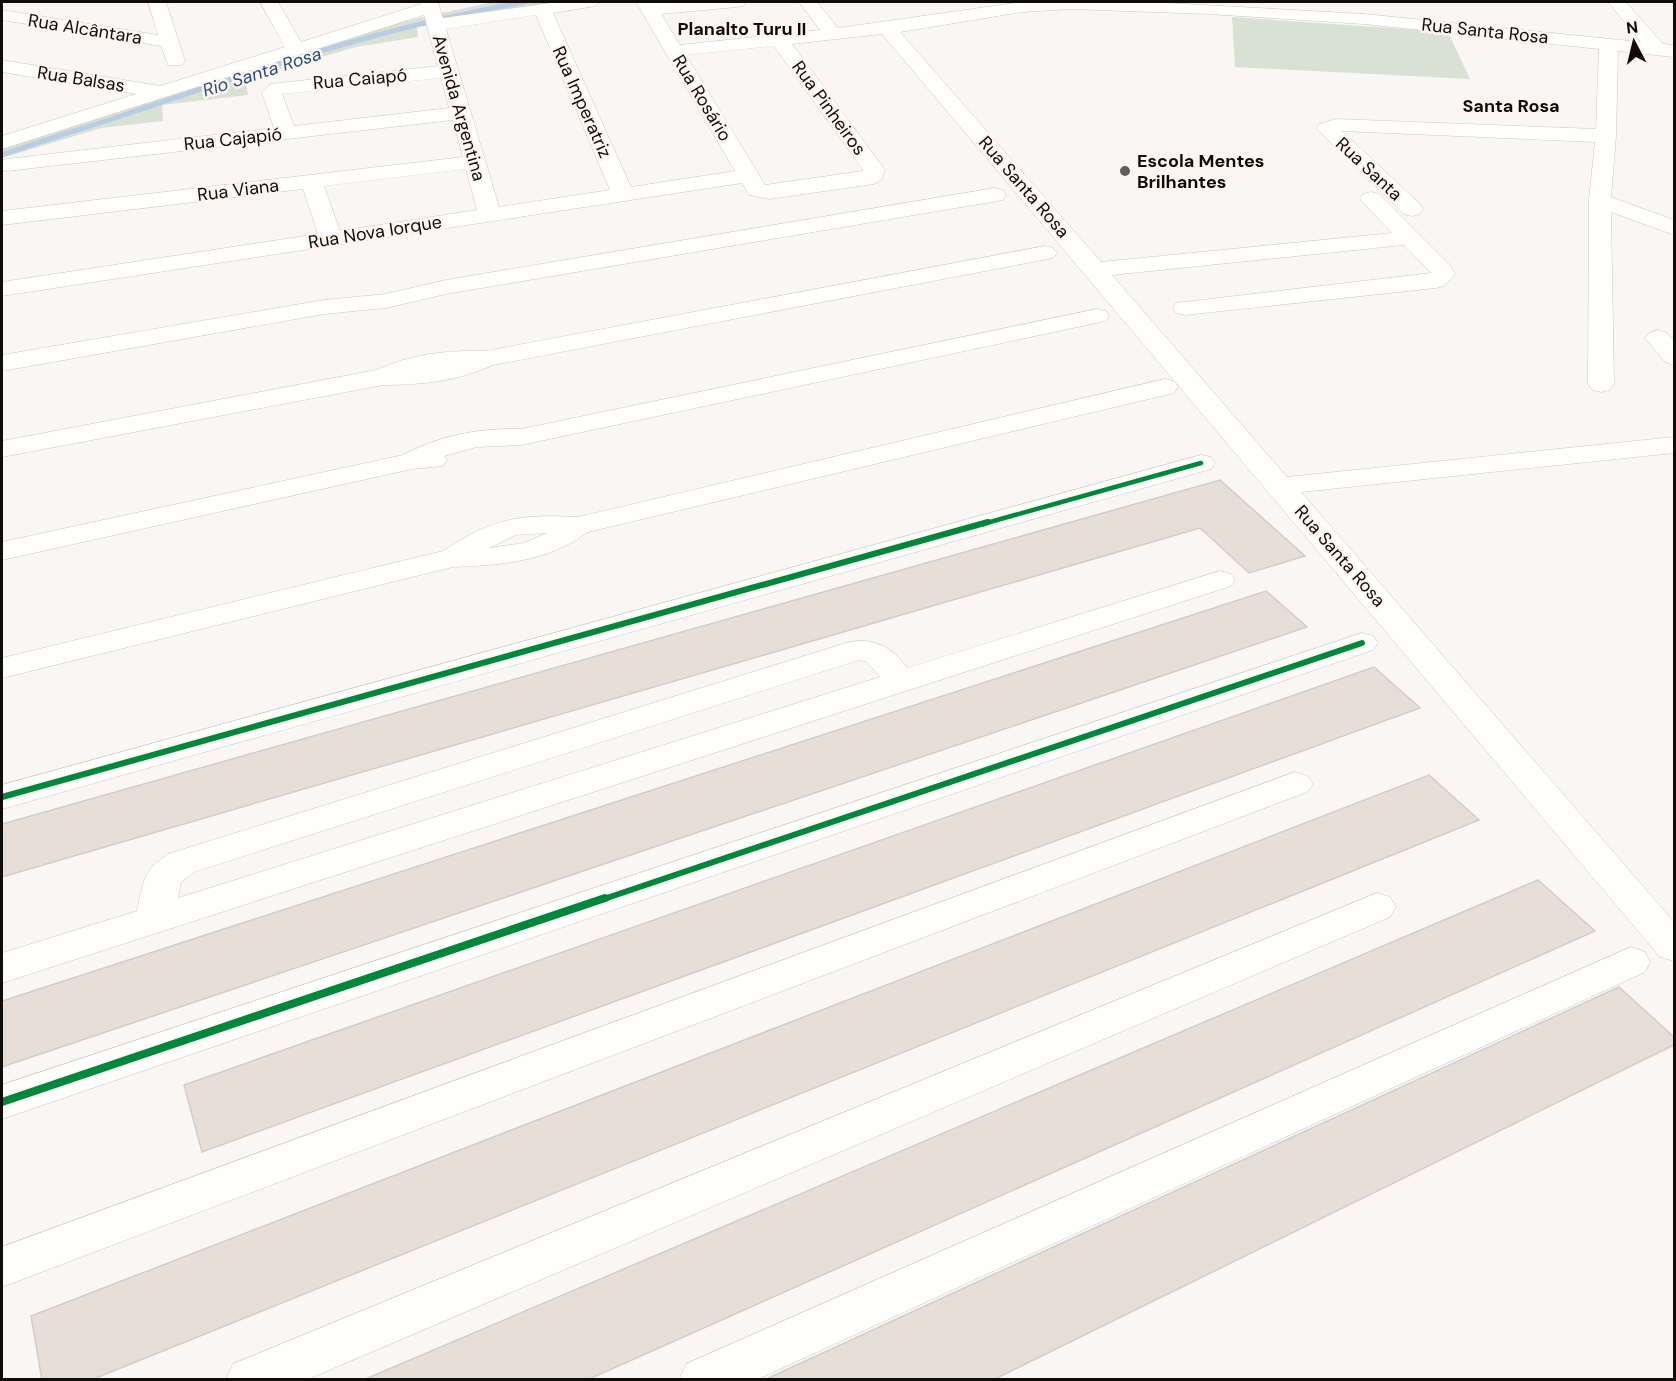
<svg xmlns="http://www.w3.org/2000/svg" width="1676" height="1381" viewBox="0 0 1676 1381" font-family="'DM Sans',sans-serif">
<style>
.green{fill:#d8e1d3}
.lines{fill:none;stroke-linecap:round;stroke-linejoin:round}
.stream{stroke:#b8cce4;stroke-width:5}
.building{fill:#e8ded8;stroke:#d1cdcb;stroke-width:1.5}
.minor-casing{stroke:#cac6c4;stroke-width:1}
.minor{fill:#fefefd;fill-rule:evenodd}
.cycleway-far2-casing{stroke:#fef5f0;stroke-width:8}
.cycleway-far1-casing{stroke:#fef5f0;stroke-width:10}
.cycleway-casing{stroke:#fef5f0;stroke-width:11}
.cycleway-far2{stroke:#00873e;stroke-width:4.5}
.cycleway-far1{stroke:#00873e;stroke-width:6}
.cycleway{stroke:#00873e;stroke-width:8}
.poi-dot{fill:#615e5c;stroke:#fef5f0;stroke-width:2}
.labels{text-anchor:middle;stroke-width:5;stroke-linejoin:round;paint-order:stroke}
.far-street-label{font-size:18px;fill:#0f0c0a;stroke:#fef5f0}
.far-neighbourhood-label{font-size:18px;font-weight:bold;fill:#0f0c0a;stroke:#fef5f0}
.far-water-label{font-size:18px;font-style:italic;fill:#244e7b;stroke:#fef5f0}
.far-poi-label{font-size:18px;font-weight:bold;fill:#0f0c0a;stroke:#fef5f0;text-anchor:start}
</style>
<rect width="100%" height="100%" fill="#faf6f4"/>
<g class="green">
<polygon points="493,2 554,2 417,27 418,37 356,47 245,79 248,95 162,105 163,121 101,128 2,158 2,147 378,27"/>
<polygon points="1232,17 1448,32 1470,79 1235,67"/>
</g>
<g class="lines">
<path class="stream" d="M2 155C43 140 86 128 127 114 258 69 388 26 525 2"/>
</g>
<g class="building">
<polygon points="1220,480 1305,556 1249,573 1200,528 2,877 2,824"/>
<polygon points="1266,591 1307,627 2,1067 2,1001"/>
<polygon points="1374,667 1420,708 202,1152 184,1085"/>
<polygon points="1429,775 1479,820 91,1380 42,1380 31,1316"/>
<polygon points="1538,880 1595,931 587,1380 363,1380"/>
<polygon points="1619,987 1674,1037 1674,1045 993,1380 764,1380"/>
</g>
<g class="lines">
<defs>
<g id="minor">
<polygon points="148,2 166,2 185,61 182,65 168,65 161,46 2,20 2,10 158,35"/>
<path d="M260 2H278L301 42 421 4 420 2H438L443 18 557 2H599L596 6 553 13 631 187 735 171 636 2H746L743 6 737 7 661 14 680 45 820 30 799 2H817L838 28 1022 2H1151L1364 14 1641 42 1608 2H1626L1663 44 1674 45V57L1618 51 1616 136 1611 197 1674 220V235L1611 212 1614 384 1610 390 1601 392 1592 390 1588 384 1589 200 1595 142 1342 131 1420 204 1423 209 1420 214 1412 216 1404 214 1316 128 1319 124 1336 119 1596 129 1599 49 1364 24 1208 14 1071 9 1022 12 900 32 1101 262 1392 233 1360 199 1363 194 1371 192 1379 194 1450 265 1455 274 1444 286 1436 288 1185 315 1176 313 1173 308 1176 303 1431 273 1404 245 1112 275 1287 477 1674 437V453L1301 492 1674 922V961L1660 957 882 34 792 44 885 170 882 179 874 184 769 199 749 195 742 183 2 296V282L318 234 303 189 2 225V211L463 157 453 120 7 171 2 170V160L7 159 274 128 262 93 270 84 438 66 424 15 2 149V136L136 94 2 72V60L160 86 285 47ZM536 15 610 190 499 207 446 29ZM774 46 863 170V171L765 185 686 55ZM441 78 449 108 294 126 282 94ZM466 169 477 210 340 231 324 186Z"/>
<polygon points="995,188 1003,190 1006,195 1003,200 446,294 386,308 324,314 2,371 2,355 324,300 386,294 446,280"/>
<path d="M1045 246 1053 248 1057 253 1053 258 493 365C458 381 421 385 383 385L2 457V441L376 370C412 354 447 350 486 351Z"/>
<path d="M1097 309 1106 311 1109 316 1106 321 521 445 477 447 444 456 447 460 443 466 412 469 2 560V542L403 455C441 435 479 428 521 429Z"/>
<polygon points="1658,330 1667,333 1674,341 1674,365 1665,362 1645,338 1649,333"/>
<path d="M1165 379 1174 381 1178 387 1174 393 588 532C547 562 502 565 453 567L2 678V658L443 551C493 518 519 514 578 517ZM547 533 524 543 489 548 516 535Z"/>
<polygon points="1201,455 1211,457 1215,463 1211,469 2,809 2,785"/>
<path d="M1220 571 1231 574 1235 580 1231 586 2 983V953L137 911C144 881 142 872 168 854L846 643C872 636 893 647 907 668ZM859 660 867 662 880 677 178 898 181 882 194 872Z"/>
<polygon points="1362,633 1373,636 1378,643 1373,650 2,1119 2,1085"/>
<polygon points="1295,772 1307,776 1313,784 1307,792 2,1287 2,1247"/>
<polygon points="1377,893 1390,897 1396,907 1390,917 306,1380 226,1380 233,1364"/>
<polygon points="1631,947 1645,952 1650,962 1645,972 756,1380 679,1380 686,1364"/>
</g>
</defs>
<use href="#minor" class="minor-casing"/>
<use href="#minor" class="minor"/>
<defs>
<polyline id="cycleway-far2" points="983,524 1201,463"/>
<g id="cycleway-far1">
<polyline points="2,797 988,522"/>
<polyline points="601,900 1362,643"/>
</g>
<polyline id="cycleway" points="2,1102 605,898"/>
</defs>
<use href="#cycleway-far2" class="cycleway-far2-casing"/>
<use href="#cycleway-far1" class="cycleway-far1-casing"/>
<use href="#cycleway" class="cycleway-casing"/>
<use href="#cycleway-far2" class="cycleway-far2"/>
<use href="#cycleway-far1" class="cycleway-far1"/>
<use href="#cycleway" class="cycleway"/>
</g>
<circle class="poi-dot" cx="1125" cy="171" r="6"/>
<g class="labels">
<g class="far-street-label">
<text transform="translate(85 29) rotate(9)" y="6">Rua Alcântara</text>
<text transform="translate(1485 31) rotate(6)" y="6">Rua Santa Rosa</text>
<text transform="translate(81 79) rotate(9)" y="6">Rua Balsas</text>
<text transform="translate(360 79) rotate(-5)" y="6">Rua Caiapó</text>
<text transform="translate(702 98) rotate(59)" y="6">Rua Rosário</text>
<text transform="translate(582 102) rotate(66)" y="6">Rua Imperatriz</text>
<text transform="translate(459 108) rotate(74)" y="6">Avenida Argentina</text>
<text transform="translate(829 108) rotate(54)" y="6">Rua Pinheiros</text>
<text transform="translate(233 139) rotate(-6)" y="6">Rua Cajapió</text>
<text transform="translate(1369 169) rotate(43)" y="6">Rua Santa</text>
<text transform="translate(1024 187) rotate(49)" y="6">Rua Santa Rosa</text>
<text transform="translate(238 190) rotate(-7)" y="6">Rua Viana</text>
<text transform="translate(375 232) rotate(-9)" y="6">Rua Nova Iorque</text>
<text transform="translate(1340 556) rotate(49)" y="6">Rua Santa Rosa</text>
</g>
<g class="far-neighbourhood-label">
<text x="742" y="35">Planalto Turu II</text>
<text x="1511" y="112">Santa Rosa</text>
</g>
<g class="far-water-label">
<text transform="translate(262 72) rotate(-18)" y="6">Rio Santa Rosa</text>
</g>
<g class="far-poi-label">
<text x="1137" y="167">Escola Mentes<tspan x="1137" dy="21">Brilhantes</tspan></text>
</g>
</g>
<rect width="1676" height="1381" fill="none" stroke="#0f0c0a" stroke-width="6"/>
<g transform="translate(1634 42) rotate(353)" stroke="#fef5f0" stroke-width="4.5" paint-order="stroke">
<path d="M0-4.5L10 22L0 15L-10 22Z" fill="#0f0c0a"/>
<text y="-9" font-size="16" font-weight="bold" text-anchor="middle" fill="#0f0c0a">N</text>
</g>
</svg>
